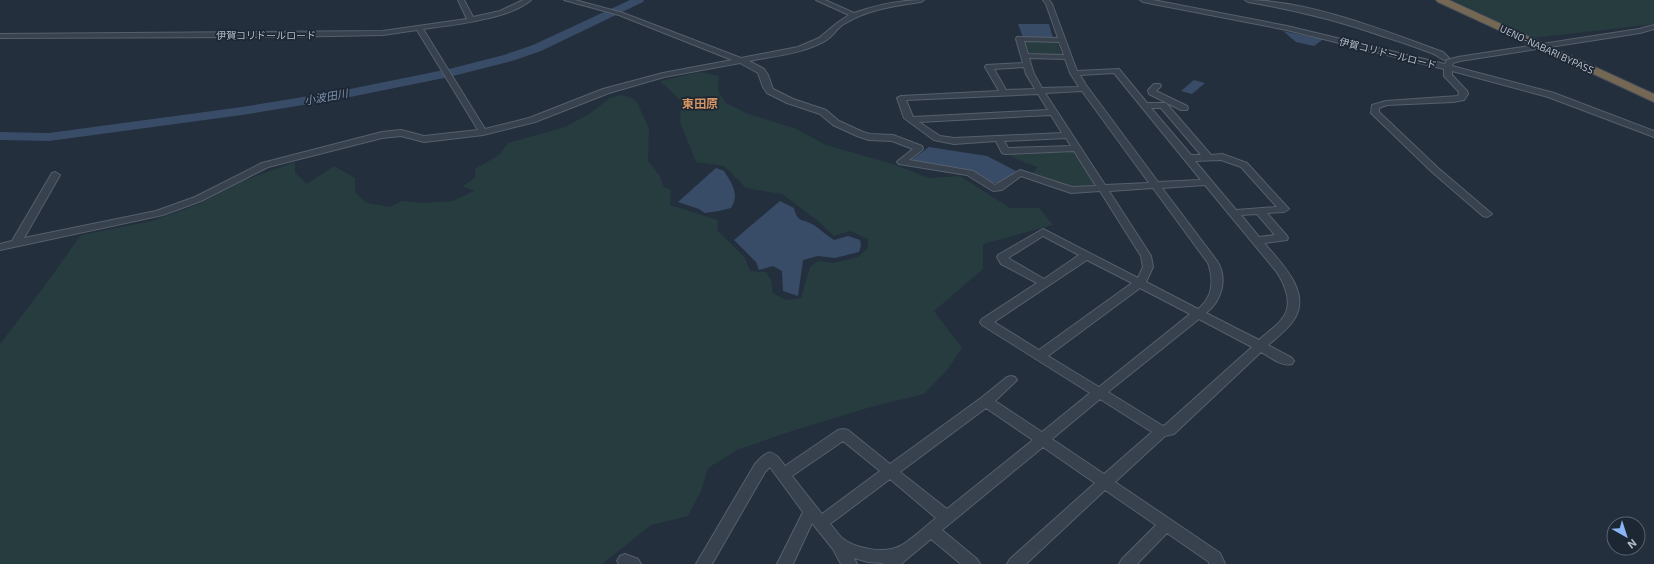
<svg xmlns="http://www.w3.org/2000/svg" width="1654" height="564" viewBox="0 0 1654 564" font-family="'Exo 2','Noto Sans JP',sans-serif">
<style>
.green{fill:#263c3f}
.water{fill:#394c67}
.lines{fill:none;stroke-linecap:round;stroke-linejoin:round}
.river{fill:#394c67;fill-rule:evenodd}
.minor-casing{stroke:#565f6c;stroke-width:2}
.highway-casing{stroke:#434c59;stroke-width:2}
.minor{fill:#38414e;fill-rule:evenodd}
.highway{fill:#746855;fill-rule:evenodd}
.labels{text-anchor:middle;stroke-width:3.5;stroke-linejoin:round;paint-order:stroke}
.far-street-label{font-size:10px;fill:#b4bcc9;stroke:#1d2633}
.far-water-label{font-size:11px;font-style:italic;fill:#7c92b1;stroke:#1d2633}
.far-quarter-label{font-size:12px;font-weight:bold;fill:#d59563;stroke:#1d2633}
</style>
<rect width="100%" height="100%" fill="#242f3e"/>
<g class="green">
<polygon points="1453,0 1654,0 1654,24 1533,38"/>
<polygon points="1027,40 1054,41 1057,42 1062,55 1030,55 1027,54 1024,42"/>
<polygon points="700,72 719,76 718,91 726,103 748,114 794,128 826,145 893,164 929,178 960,176 1010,208 1039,208 1053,225 983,244 983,269 934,311 962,348 947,370 924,394 871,407 792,431 737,450 708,468 701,491 688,516 651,525 602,564 0,564 0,344 40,292 81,235 152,221 199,204 242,181 295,162 295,173 307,184 334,166 355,178 355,192 366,203 390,207 402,201 422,203 453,201 474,191 463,186 475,178 475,169 499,155 508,143 565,127 589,114 610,98 621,95 630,97 637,102 649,129 648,161 659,175 664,187 671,190 670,205 718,220 717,230 745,258 750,271 766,272 771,280 773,293 786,300 801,298 810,267 818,261 833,263 858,257 868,248 868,239 850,231 834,236 818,221 782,194 746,188 724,166 696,162 680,122 681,101 660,81"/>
<polygon points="1069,149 1074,151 1095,183 1093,186 1071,188 1028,174 1034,172 1038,167 1023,162 1005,153"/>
</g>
<g class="water">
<polygon points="1018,24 1049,24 1053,38 1023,37"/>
<polygon points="1283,31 1321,39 1322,40 1314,46 1296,42"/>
<polygon points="1194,80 1205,83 1192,94 1181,91"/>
<polygon points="929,147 987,156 1016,171 999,183 993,183 972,171 911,160"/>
<path d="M716 168 724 171C732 184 740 194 731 208L719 211 705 213 699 209 678 202Z"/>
<path d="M780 201 794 208C797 222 802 219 812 224 818 227 827 236 834 240L848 236 860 240 861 245 859 252 835 258 818 256 803 260 798 296 783 291 782 271 773 266 759 270 756 262 734 240Z"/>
</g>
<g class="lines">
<polygon class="river" points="630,0 644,0 643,2 541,51 512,61 449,77 340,99 242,115 49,141 0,140 0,132 49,133 242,107 340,91 449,69 504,55 533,45"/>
<defs>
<g id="minor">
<path d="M458 0H464L473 17 500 11 523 0H531C510 19 452 25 423 29L485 129 529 118 603 89 663 73 732 60 619 15 564 0H575L623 13 741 58 798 47 819 38 837 23 849 15 816 0H825L854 13C877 5 900 0 924 0L921 2C894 6 868 9 844 24 836 29 832 38 823 42 800 54 774 56 749 61L764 69 768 75 773 89 793 99 826 110 839 121 863 132 870 134 893 135 922 146 923 148 922 150 909 160 973 171 995 185 1020 170 1072 187 1096 186 1074 151 1005 154 1002 153 996 141 954 144 934 140 904 118 897 98 901 96 999 91 985 67 986 65 1023 63 1016 39 1017 37 1058 38 1046 4 1043 0H1049L1052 4 1077 71 1119 69 1147 103H1166L1211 155 1222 154 1247 163 1289 209 1284 212 1267 213 1287 236 1288 238 1287 240 1264 243C1281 263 1313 293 1293 321 1287 330 1276 338 1268 345L1292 358 1294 361 1292 364C1282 367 1270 357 1261 352L1174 434 1165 436 1115 482 1220 553 1225 564H1209V562L1167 533 1137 564H1119L1122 559 1156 525 1105 490 1026 564H1007L1010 559 1095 483 1043 447 942 530 977 559 980 564H961L931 539 901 564H882L883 563 868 562 854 558 857 564H841L833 549 812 523 793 564H777L803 512 770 467 765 472 712 564H696L755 464C770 448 772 449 785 466L838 430 843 429 848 430 890 464 981 398 1007 377 1011 376 1015 377 1017 380 995 401 1042 432 1090 393 982 325 980 322 982 319 1037 283 1001 264 997 257 998 255 1043 229 1138 278 1143 267 1141 256 1100 191 1071 193 1021 176 1002 190 993 191 967 175 899 164 897 162 899 160 913 149 892 141 869 140 857 136 833 125 820 114 787 103 767 93 763 87 758 73 740 63 664 77 609 93 535 122 483 135 424 142 401 136 382 138 268 167 201 201 163 215 0 250V244L12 241 52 173 55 172 60 175 24 238 156 211 195 197 262 163 382 132 401 130 424 136 478 130 417 30 383 35 280 37 0 38V34L383 31 467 19ZM1024 41 1059 42 1064 55 1028 54ZM1029 58 1065 59 1070 73 1079 87 1042 88 1034 74ZM1024 67 1026 74 1035 89 1006 90 994 69ZM1114 73 1201 180 1158 182 1086 85 1080 75ZM1082 91 1149 183 1105 185 1045 93ZM1038 94 1048 110 913 117 906 100ZM1151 108H1161L1201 155H1191ZM1051 115 1062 133 954 138 940 136 919 122ZM1066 138 1071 146 1008 148 1004 141ZM1221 160 1241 167 1277 207 1236 210 1195 161ZM1205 185 1276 271C1285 284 1294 305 1282 319 1276 327 1266 333 1259 340L1206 313C1222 301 1228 278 1217 261L1162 188ZM1153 188 1208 263C1214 280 1213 297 1198 309L1146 282 1153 267 1151 256 1109 191ZM1257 214 1275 235 1259 237 1241 215ZM1043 236 1079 255 1044 279 1008 258ZM1087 260 1132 283 1039 350 994 322ZM1140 288 1190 314 1099 387 1048 356ZM1199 319 1252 347 1165 425 1163 426 1108 392ZM1100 399 1152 432 1104 474 1052 439ZM986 408 1033 440 947 509 900 472ZM843 441 880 471 822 514 792 476ZM890 479 936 518C928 524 909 542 900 546 885 554 855 549 842 538 838 534 834 528 830 524Z"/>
<polygon points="1140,0 1153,0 1287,26 1445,64 1447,60 1458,57 1639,29 1654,25 1654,29 1640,33 1460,61 1453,63 1452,66 1554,93 1654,131 1654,137 1548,97 1452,71 1452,75 1467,91 1468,94 1464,100 1453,102 1387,105 1379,108 1379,112 1438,168 1492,214 1487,217 1483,216 1432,172 1371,113 1372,105 1386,101 1458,96 1459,92 1444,76 1444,69 1287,30 1143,2"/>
<path d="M1245 0C1308 0 1383 30 1443 52L1449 58 1445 60C1441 59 1438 56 1434 54 1418 48 1402 42 1385 37 1340 21 1295 10 1248 2Z"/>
<polygon points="1154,84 1160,84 1161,86 1156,91 1187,106 1188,108 1187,110 1181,110 1149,94 1148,90"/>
<polygon points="625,554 638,559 641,564 619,564 617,561 620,556"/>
</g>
<polygon id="highway" points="1436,0 1449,0 1654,94 1654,102 1438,2"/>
</defs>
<use href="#minor" class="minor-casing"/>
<use href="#highway" class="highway-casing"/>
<use href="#minor" class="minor"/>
<use href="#highway" class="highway"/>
</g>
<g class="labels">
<g class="far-street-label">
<text x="266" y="39">伊賀コリドールロード</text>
<text transform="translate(1547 49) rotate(25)" y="4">UENO-NABARI BYPASS</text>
<text transform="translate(1388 53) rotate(14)" y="4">伊賀コリドールロード</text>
</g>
<g class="far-water-label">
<text transform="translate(326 97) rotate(-10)" y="4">小波田川</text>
</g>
<g class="far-quarter-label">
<text x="700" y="108">東田原</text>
</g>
</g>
<g transform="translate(1626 536) rotate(141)"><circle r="19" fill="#1d2633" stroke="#59626f"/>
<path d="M0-3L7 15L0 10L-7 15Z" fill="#8ab4f8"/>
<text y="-6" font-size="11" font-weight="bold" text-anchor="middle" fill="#b4bcc9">N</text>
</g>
</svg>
